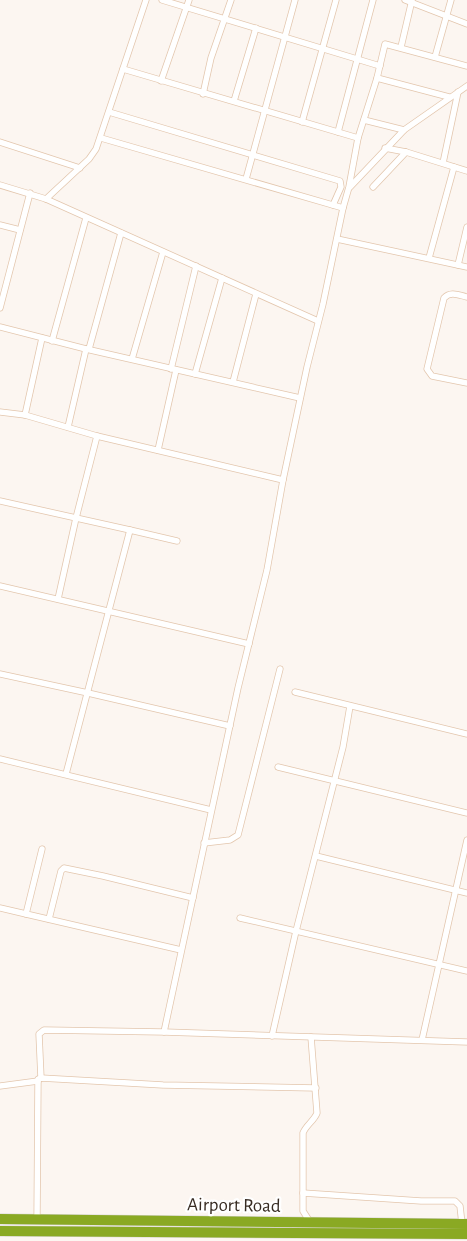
<svg xmlns="http://www.w3.org/2000/svg" width="467" height="1241" viewBox="0 0 467 1241" font-family="'Alegreya Sans',sans-serif">
<style>
.lines{fill:none;stroke-linecap:round;stroke-linejoin:round}
.street-casing{stroke:#e3c6ad;stroke-width:7}
.highway-casing{stroke:#d7d5d3;stroke-width:11}
.street{stroke:#fff;stroke-width:5.5}
.highway{stroke:#8aa923;stroke-width:10}
.labels{text-anchor:middle;stroke-width:4.5;stroke-linejoin:round;paint-order:stroke}
.street-label{font-size:19px;fill:#372b22;stroke:#fff}
</style>
<rect width="100%" height="100%" fill="#fcf6f1"/>
<g class="lines">
<defs>
<g id="street">
<polyline points="162,0 380,66"/>
<polyline points="405,0 467,24"/>
<polyline points="401,47 412,0"/>
<polyline points="435,57 451,0"/>
<polyline points="123,69 358,138"/>
<polyline points="377,78 449,97"/>
<polyline points="161,81 189,0"/>
<polyline points="203,94 211,58 231,0"/>
<polyline points="234,101 256,28"/>
<polyline points="109,112 340,181 341,187 333,205"/>
<polyline points="364,120 404,130"/>
<polyline points="302,122 336,0"/>
<polyline points="338,132 373,0"/>
<polyline points="101,138 343,208"/>
<polyline points="0,142 80,168"/>
<polyline points="385,148 406,152 467,171"/>
<polyline points="443,163 458,92"/>
<polyline points="246,179 295,0"/>
<polyline points="0,185 46,199 318,321"/>
<polyline points="350,187 404,130 467,86"/>
<polyline points="373,187 406,152"/>
<polyline points="46,199 89,159 96,149 146,0"/>
<polyline points="0,225 20,230"/>
<polyline points="337,239 467,267"/>
<polyline points="429,258 454,167"/>
<polyline points="458,265 467,227"/>
<path d="M467 297C458 295 451 291 444 298L427 369 432 376 467 383"/>
<polyline points="0,308 30,193"/>
<polyline points="0,327 86,349 300,398"/>
<polyline points="52,341 86,218"/>
<polyline points="89,349 121,233"/>
<polyline points="132,359 163,252"/>
<polyline points="171,369 196,266"/>
<polyline points="195,374 222,278"/>
<polyline points="233,382 256,294"/>
<polyline points="0,412 25,415 97,436 283,480"/>
<polyline points="25,415 42,338"/>
<polyline points="68,427 86,349"/>
<polyline points="158,450 176,370"/>
<polyline points="0,501 130,530"/>
<polyline points="0,586 249,644"/>
<polyline points="58,599 76,518 97,436"/>
<polyline points="0,674 88,693 230,726"/>
<polyline points="295,692 467,734"/>
<polyline points="0,759 211,810"/>
<polyline points="278,767 467,813"/>
<polyline points="66,774 130,530 177,541"/>
<polyline points="204,843 230,840 238,835 280,669"/>
<polyline points="42,849 26,914 181,950"/>
<polyline points="316,856 467,893"/>
<polyline points="0,908 26,914"/>
<polyline points="240,918 467,971"/>
<polyline points="49,919 61,871 64,868 103,876 193,898"/>
<polyline points="164,1032 238,688 267,570 283,480 307,367 323,304 343,208 349,187 358,138 377,78 385,44 467,66"/>
<polyline points="272,1036 296,931 343,747 350,706"/>
<polyline points="422,1040 467,840"/>
<polyline points="41,1078 39,1034 44,1030 164,1032 467,1042"/>
<polyline points="0,1086 38,1081"/>
<polyline points="303,1193 421,1201 455,1201 460,1206 462,1224"/>
<polyline points="37,1220 38,1079 41,1078 163,1085 316,1088"/>
<path d="M310 1222 303 1211V1133C306 1125 314 1121 317 1113L311 1037"/>
</g>
<g id="highway">
<polyline points="0,1219 467,1224"/>
<polyline points="0,1231 467,1234"/>
</g>
</defs>
<use href="#street" class="street-casing"/>
<use href="#highway" class="highway-casing"/>
<use href="#street" class="street"/>
<use href="#highway" class="highway"/>
</g>
<g class="labels">
<g class="street-label">
<text transform="translate(234 1204) rotate(1)" y="7">Airport Road</text>
</g>
</g>
</svg>
